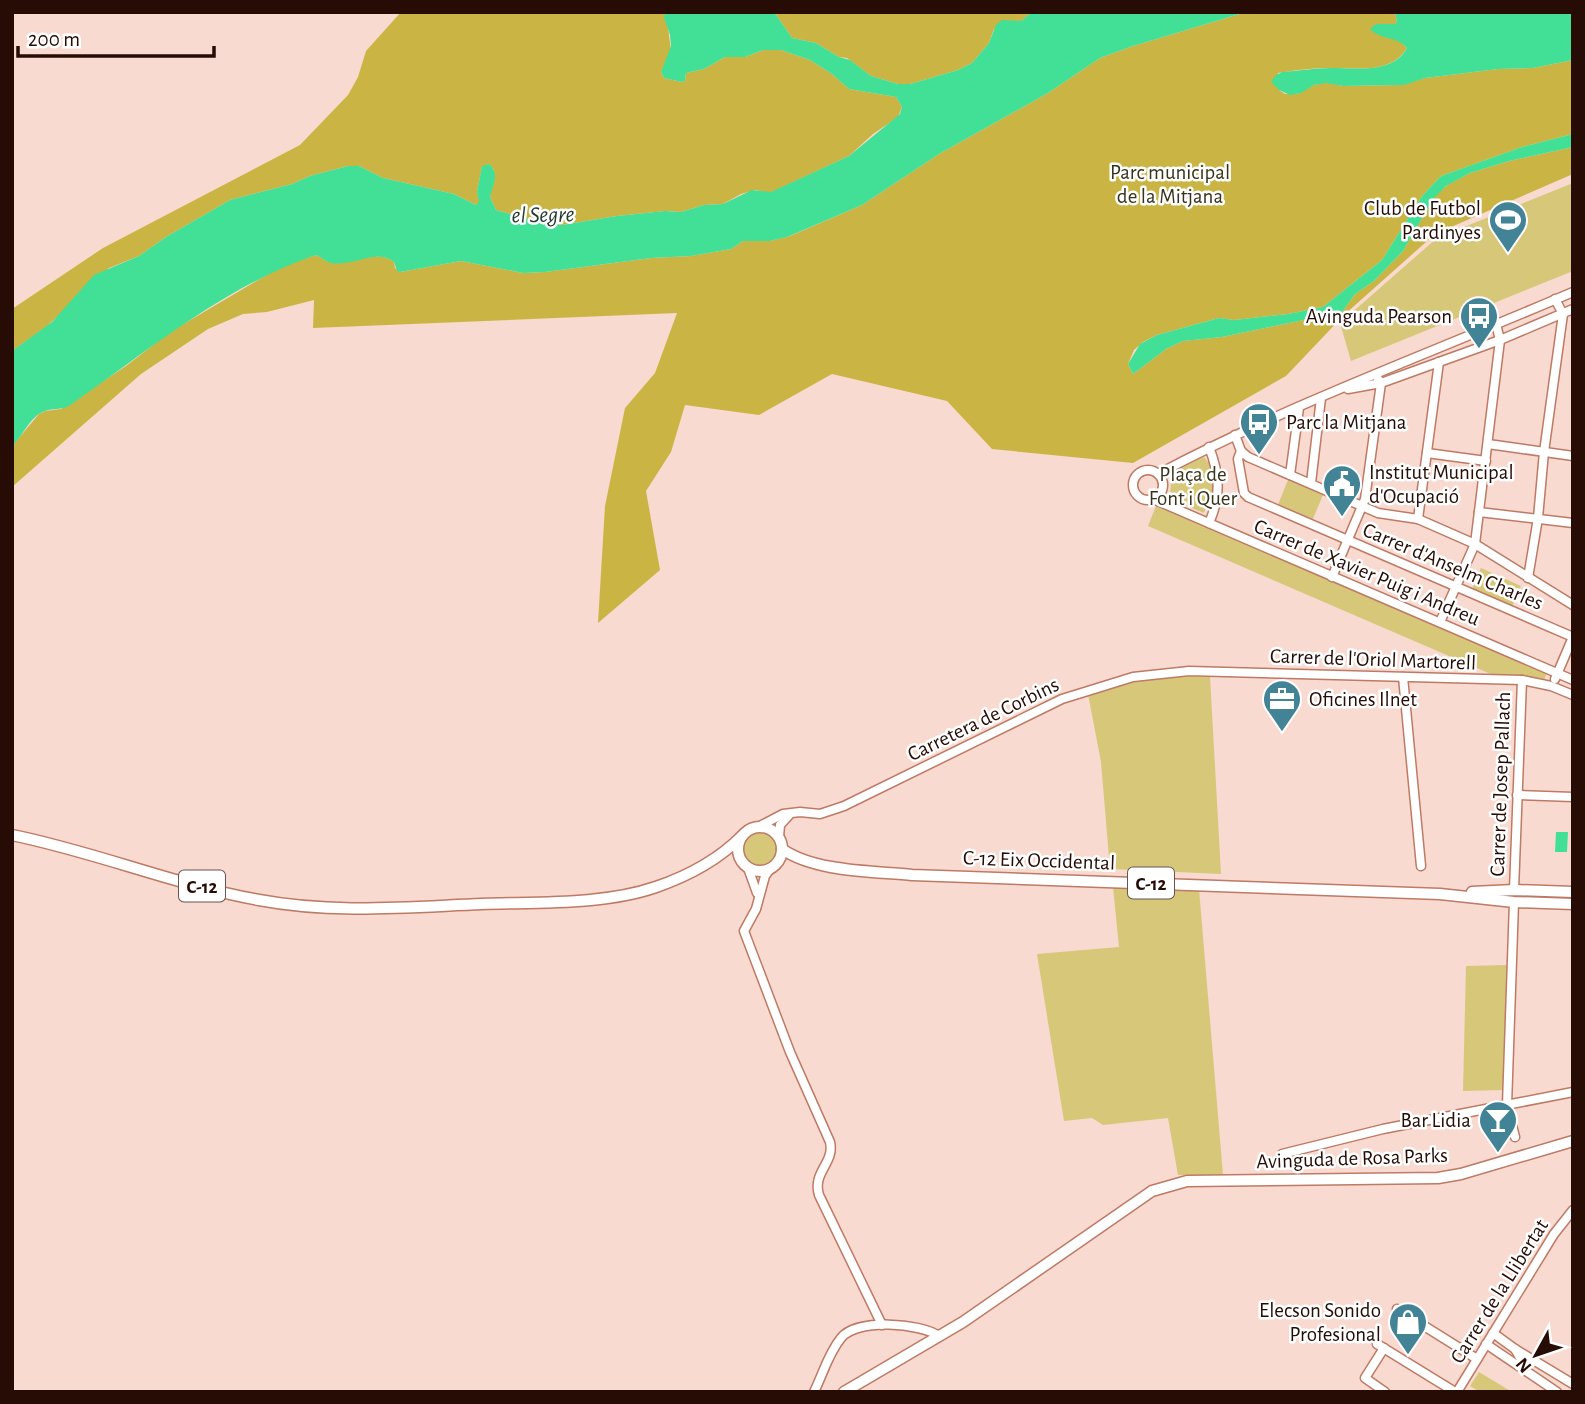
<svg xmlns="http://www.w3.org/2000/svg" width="1585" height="1404" viewBox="0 0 1585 1404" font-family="'Alegreya Sans',sans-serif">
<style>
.green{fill:#d7c779}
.forest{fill:#cab544}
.water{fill:#42df97}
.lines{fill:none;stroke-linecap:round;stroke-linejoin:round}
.minor-casing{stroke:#be7a64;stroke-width:11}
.major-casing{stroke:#be7a64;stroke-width:13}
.minor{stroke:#fff;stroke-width:8}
.major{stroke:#fff;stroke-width:10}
.labels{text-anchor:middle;stroke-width:5;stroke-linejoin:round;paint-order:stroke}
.shield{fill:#fff;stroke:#675550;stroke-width:2}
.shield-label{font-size:19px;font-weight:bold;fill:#260c05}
.park-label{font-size:21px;fill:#38341c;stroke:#fff}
.poi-label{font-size:21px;fill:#260c05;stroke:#fff;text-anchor:end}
.street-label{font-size:21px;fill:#260c05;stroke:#fff}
.water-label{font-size:23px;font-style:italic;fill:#223b2d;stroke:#fff}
</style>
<rect width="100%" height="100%" fill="#f8dad0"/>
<g class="green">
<polygon points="1573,183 1573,271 1351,361 1340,323 1437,238"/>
<polygon points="1204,457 1208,462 1211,461 1215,482 1212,507 1207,506 1204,513 1172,500 1170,496 1172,471"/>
<polygon points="1288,480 1323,495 1312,521 1277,507"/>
<polygon points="1156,506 1547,673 1544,680 1493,675 1148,526"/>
<polygon points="1481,568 1521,586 1512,607 1472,589"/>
<polygon points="1176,676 1210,677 1221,874 1110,869 1101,762 1088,694 1134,681"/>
<circle cx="759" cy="849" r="17"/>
<polygon points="1113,887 1199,889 1223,1175 1178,1175 1168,1118 1103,1125 1092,1118 1064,1121 1037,954 1119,947"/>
<polygon points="1509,965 1504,1090 1463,1091 1466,966"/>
<polygon points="1479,1372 1512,1392 1480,1392 1470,1386"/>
</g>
<g class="forest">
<polygon points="401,12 666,12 671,51 661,72 664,78 682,82 685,81 686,73 704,69 725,57 745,57 763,50 781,50 810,60 832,74 849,89 896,97 902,107 898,117 873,134 849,156 770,193 755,190 741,194 723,204 704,205 681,212 665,211 617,216 562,225 546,224 496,210 490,197 494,170 489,164 482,167 477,192 480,203 476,205 454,194 383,178 359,166 348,166 310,176 292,184 230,200 166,237 139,256 109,268 46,327 12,351 12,309 103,248 300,145 348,95 358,77 366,51"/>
<polygon points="774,12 1032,12 1021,21 994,29 989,43 972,63 958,70 910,84 898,84 871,76 847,58 839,57 816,43 792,38"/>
<path d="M1246 12H1395L1397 21 1395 24H1376C1385 32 1400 40 1407 48 1391 74 1358 68 1332 68 1315 68 1295 70 1278 73L1279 90 1285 94H1297L1314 85 1326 82 1343 86 1399 85 1425 78 1498 69 1533 68 1573 60V134L1522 147 1441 176 1422 196 1382 260 1323 307 1288 314 1234 320 1219 318 1157 335 1143 342 1134 350 1128 364 1133 374 1166 349 1183 341 1222 337 1342 312 1355 294 1374 281 1403 251 1436 194 1449 184 1470 173 1509 161 1573 147V174L1435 234 1344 315 1286 376 1133 463 992 449 947 401 832 374 759 415 685 405 671 452 646 491 660 570 598 623 605 506 625 408 655 373 677 313 313 328 314 300 267 312 243 314 208 329 141 374 12 487V446L39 414 45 411 61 409 126 366 170 332 282 266 316 255C321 257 326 262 331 262 351 265 378 249 394 262L395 268 400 272 461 261 523 273 545 272 651 258 691 256 731 249 743 241H770L790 236 862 205 939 154 1048 93 1100 58 1130 47Z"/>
</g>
<g class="water">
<path d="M666 12H774L792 38 816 43 839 57 850 60 871 76 898 84H910L958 70 972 63 989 43 996 25 1002 20 1021 21 1032 12H1246L1130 47 1100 58 1048 93 939 154 862 205 787 237 770 241H743L731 249 691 256 651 258 545 272 523 273 461 261 400 272 397 271 394 262C377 248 352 267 331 263 326 262 321 257 316 255 223 287 148 351 69 406 61 410 53 408 45 411 30 416 23 436 12 446V351L52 322 94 275 139 256 166 237 230 200 292 184 310 176 348 166H359L383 178 454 194 476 205 479 202 477 192 482 166 489 164C500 174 493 184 490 197L496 210 546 224 562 225 617 216 665 211 681 212 704 205 723 204 752 190 771 192 849 156 900 114 902 107 896 97 849 89 832 74 810 60 781 50H763L745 57H725L704 69 686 73 685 81 682 82 664 78 661 72 671 46 670 35 664 17Z"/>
<path d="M1395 12H1573V60L1533 68 1498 69 1425 78 1404 85 1343 86 1326 83 1314 85 1301 93 1290 95 1279 90 1271 82 1275 76 1282 72C1298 71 1315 68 1331 68 1356 68 1393 74 1407 48 1397 36 1380 40 1370 29L1376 24H1395L1397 21Z"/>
<polygon points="1573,134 1573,147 1509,161 1470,173 1446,186 1434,198 1403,251 1374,281 1355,294 1342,312 1222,337 1183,341 1166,349 1133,374 1128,364 1140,344 1157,335 1219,318 1234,320 1288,314 1323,307 1382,260 1422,196 1441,176 1522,147"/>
<polygon points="1556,832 1568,832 1567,852 1555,852"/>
</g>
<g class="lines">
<defs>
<g id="minor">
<polyline points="1348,389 1381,383 1500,340 1573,309"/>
<polyline points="1235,435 1241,451 1248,457 1378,513 1418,519 1475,544 1573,605"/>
<polyline points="1488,444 1573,456"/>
<polyline points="1241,451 1238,459 1244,493 1248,497 1573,637"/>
<polyline points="1427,453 1486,461"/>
<circle cx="1148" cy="485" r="15"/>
<path d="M1158 474C1292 403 1434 352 1573 292"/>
<polyline points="1290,475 1299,408"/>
<polyline points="1311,483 1321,398"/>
<polyline points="1153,499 1573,680"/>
<polyline points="1479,512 1573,523"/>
<polyline points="1418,519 1439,362"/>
<path d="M1209 523C1221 496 1220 475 1209 447"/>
<polyline points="1332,577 1365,499 1381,383 1378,379"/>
<polyline points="1528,578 1538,518 1544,452 1563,314 1555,299"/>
<polyline points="1440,622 1475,544 1500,340 1496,324"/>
<polyline points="1403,677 1421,866"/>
<polyline points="1555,679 1573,637"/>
<polyline points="1517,795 1573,797"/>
<polyline points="758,827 783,814 800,812 820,814 844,806 1062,699 1133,677 1189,671 1522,680 1551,686 1573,695"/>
<polyline points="779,837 780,825 790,814"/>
<polyline points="748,868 757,893"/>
<path d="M770 869 765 876 756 909 744 931 790 1052 830 1142C835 1163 812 1172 819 1195L882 1325"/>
<polyline points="1514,890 1522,680"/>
<polyline points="1514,902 1507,1105 1515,1137"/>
<polyline points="1282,1154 1383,1129 1573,1092"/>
<polyline points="1397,1309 1477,1359"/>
<polyline points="1493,1333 1515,1349 1526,1368"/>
<polyline points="1377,1344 1455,1392"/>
<polyline points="1486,1344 1557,1392"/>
<polyline points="1384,1348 1365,1378 1385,1392"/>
<polyline points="1515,1349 1573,1384"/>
<path d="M814 1392C823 1374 828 1354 841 1338 857 1318 920 1323 939 1336"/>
<polyline points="1457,1392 1554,1234 1573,1210"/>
</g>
<g id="major">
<circle cx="760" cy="849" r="22"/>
<path d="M12 835C96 852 175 885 259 900 333 914 407 907 482 904 537 902 604 905 656 887 688 876 718 860 742 836"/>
<path d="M782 849C815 872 872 871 912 875L1440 894 1514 902 1573 904"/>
<polyline points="1472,892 1514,890 1573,892"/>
<polyline points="844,1392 963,1322 1152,1191 1187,1181 1438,1178 1461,1174 1573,1141"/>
</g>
</defs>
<use href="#minor" class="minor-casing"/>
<use href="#major" class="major-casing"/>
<use href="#minor" class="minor"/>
<use href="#major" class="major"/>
</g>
<defs>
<symbol id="stadium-pin" viewBox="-11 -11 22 30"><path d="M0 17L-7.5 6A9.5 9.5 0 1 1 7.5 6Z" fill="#428396" stroke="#fff"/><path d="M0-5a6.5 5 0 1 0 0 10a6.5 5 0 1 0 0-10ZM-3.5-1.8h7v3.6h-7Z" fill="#fff"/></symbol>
<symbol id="bus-pin" viewBox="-11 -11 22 30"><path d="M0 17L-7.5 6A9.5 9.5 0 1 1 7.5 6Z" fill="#428396" stroke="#fff"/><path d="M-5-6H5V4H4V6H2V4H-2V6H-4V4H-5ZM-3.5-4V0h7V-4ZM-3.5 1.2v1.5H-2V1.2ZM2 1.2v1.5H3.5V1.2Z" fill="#fff"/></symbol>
<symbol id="civic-pin" viewBox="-11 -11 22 30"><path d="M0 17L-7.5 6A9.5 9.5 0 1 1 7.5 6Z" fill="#428396" stroke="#fff"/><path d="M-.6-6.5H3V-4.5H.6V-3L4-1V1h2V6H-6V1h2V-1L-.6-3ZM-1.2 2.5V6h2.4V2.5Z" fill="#fff"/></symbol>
<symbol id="office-pin" viewBox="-11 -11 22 30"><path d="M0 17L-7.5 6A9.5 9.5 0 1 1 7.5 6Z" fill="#428396" stroke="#fff"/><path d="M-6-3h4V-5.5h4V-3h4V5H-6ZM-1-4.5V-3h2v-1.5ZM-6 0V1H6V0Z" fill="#fff"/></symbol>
<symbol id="bar-pin" viewBox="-11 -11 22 30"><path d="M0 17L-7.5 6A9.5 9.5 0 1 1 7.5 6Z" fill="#428396" stroke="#fff"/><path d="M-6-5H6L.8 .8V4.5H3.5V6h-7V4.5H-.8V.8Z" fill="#fff"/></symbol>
<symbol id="shop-pin" viewBox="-11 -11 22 30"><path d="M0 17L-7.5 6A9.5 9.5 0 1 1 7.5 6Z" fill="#428396" stroke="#fff"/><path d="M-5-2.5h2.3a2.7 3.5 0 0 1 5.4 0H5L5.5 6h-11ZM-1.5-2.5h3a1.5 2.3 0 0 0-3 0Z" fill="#fff"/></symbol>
</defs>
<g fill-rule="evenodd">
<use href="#stadium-pin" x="1486" y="198" width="44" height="60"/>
<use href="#bus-pin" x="1457" y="294" width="44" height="60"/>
<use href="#bus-pin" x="1237" y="400" width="44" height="60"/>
<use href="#civic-pin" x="1320" y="462" width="44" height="60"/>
<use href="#office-pin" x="1260" y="677" width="44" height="60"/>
<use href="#bar-pin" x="1476" y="1098" width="44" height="60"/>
<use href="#shop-pin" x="1386" y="1300" width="44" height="60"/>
</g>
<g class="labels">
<g class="shield">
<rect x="1128" y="867.5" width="46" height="31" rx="5"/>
<rect x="179" y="870.5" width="46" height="31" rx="5"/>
</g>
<g class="shield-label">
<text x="1151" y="890">C-12</text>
<text x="202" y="893">C-12</text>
</g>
<g class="park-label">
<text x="1170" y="179">Parc municipal<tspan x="1170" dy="24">de la Mitjana</tspan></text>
<text x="1193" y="481">Plaça de<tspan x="1193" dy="24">Font i Quer</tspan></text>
</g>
<g class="poi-label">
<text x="1481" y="215">Club de Futbol<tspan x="1481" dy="24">Pardinyes</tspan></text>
<text x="1452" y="323">Avinguda Pearson</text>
<text x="1286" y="429" text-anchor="start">Parc la Mitjana</text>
<text x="1369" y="479" text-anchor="start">Institut Municipal<tspan x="1369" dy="24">d'Ocupació</tspan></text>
<text x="1309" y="706" text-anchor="start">Oficines Ilnet</text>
<text x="1471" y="1127">Bar Lidia</text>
<text x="1381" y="1317">Elecson Sonido<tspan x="1381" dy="24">Profesional</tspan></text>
</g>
<g class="street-label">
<text transform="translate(1453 566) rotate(23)" y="7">Carrer d'Anselm Charles</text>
<text transform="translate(1367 572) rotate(23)" y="7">Carrer de Xavier Puig i Andreu</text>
<text transform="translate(1373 659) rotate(2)" y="7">Carrer de l'Oriol Martorell</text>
<text transform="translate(983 719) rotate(-26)" y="7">Carretera de Corbins</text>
<text transform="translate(1500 784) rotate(-88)" y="7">Carrer de Josep Pallach</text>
<text transform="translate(1039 860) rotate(2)" y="7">C-12 Eix Occidental</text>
<text transform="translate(1352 1158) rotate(-2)" y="7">Avinguda de Rosa Parks</text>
<text transform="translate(1499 1291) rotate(-58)" y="7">Carrer de la Llibertat</text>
</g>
<g class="water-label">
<text transform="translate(543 214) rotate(-1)" y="8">el Segre</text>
</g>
</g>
<rect width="1585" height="1404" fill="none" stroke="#260c05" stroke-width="28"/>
<g transform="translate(1536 1355) rotate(230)" stroke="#ffffff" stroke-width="5" paint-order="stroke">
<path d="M0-5L12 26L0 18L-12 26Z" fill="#260c05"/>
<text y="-10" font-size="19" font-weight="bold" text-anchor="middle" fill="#260c05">N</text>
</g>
<path d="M18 46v10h196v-10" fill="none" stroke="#260c05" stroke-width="3.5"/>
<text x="28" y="46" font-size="21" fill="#260c05" stroke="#ffffff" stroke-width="5" paint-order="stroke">200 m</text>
</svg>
